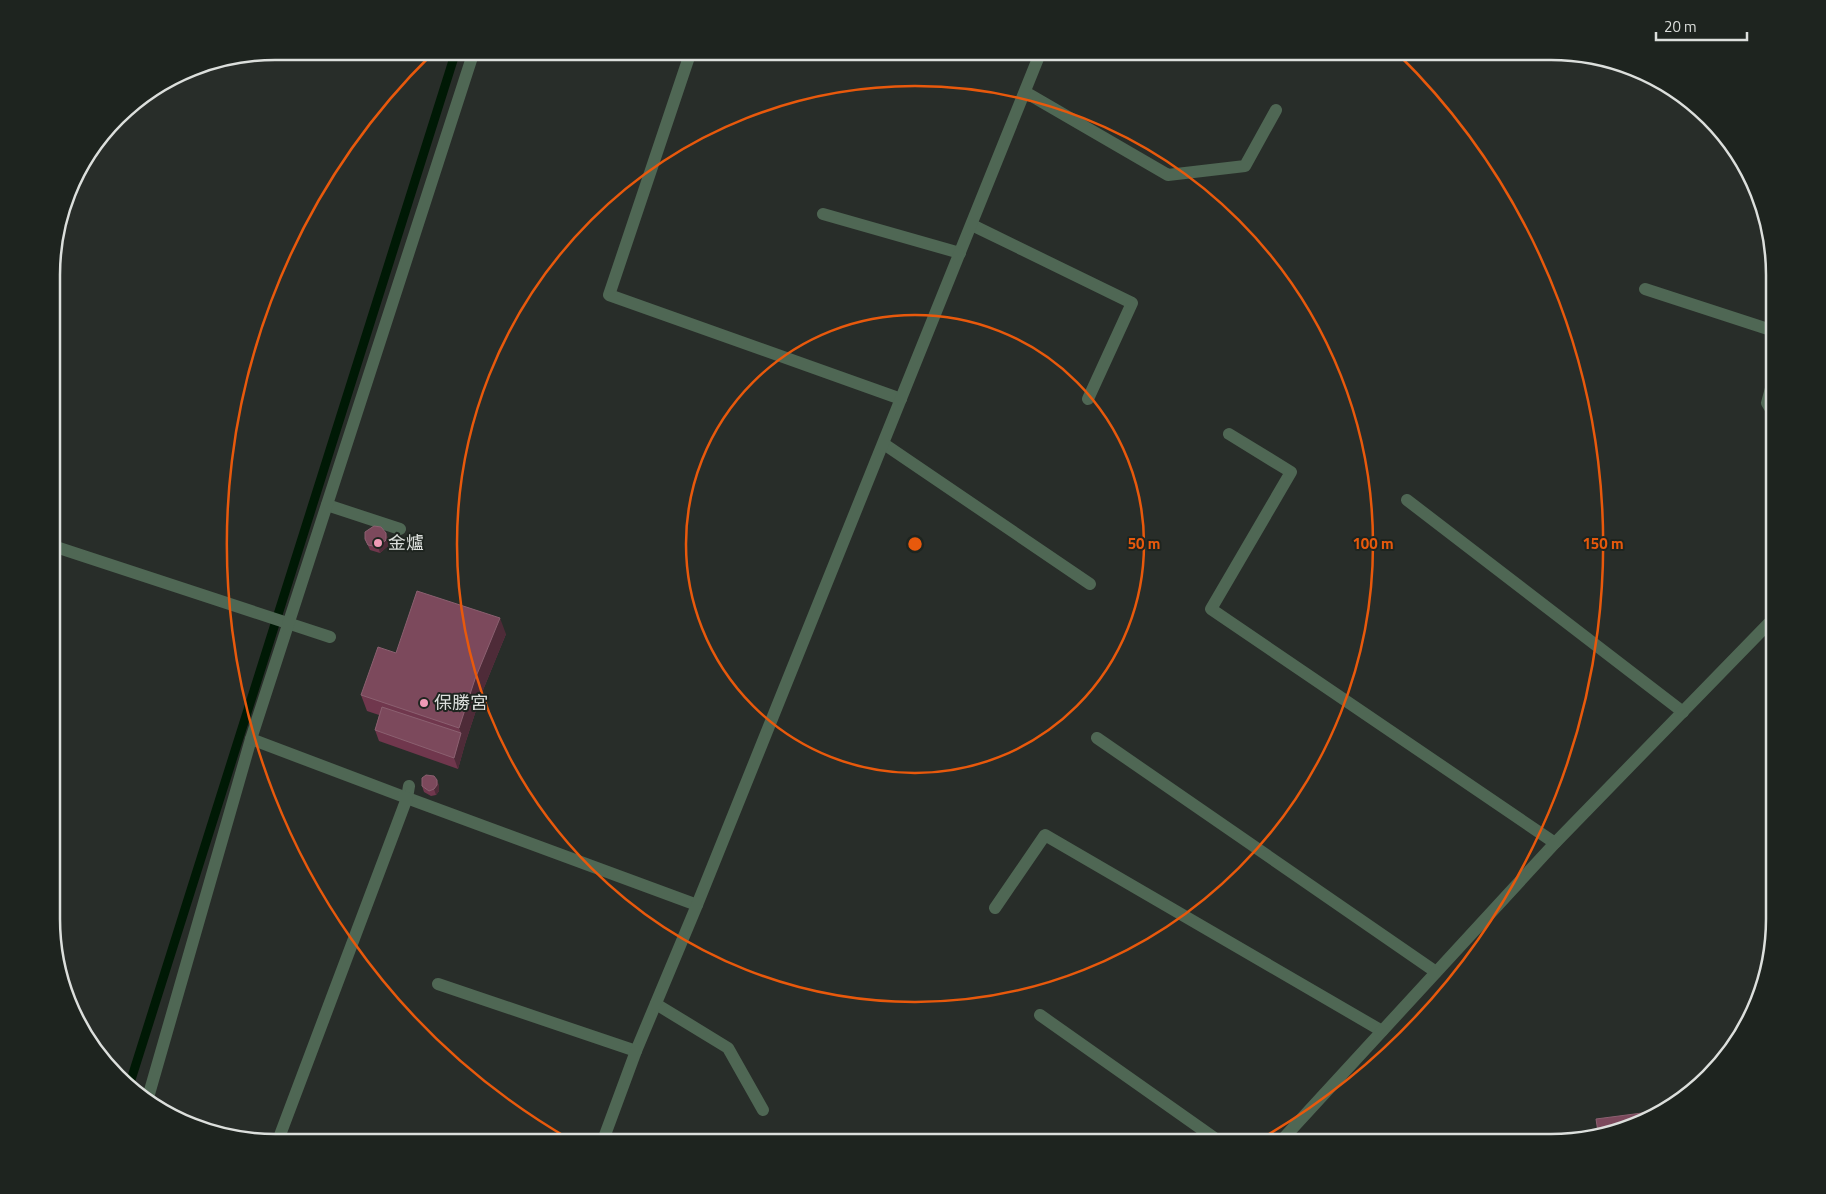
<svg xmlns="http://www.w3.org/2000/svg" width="1826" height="1194" viewBox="0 0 1826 1194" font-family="'Titillium Web','Noto Sans TC',sans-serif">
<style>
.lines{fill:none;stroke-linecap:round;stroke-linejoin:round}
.stream{stroke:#001905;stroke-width:9}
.lane{stroke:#4f6754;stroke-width:12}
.street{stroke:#4f6754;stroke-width:12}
.wall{fill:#70374d}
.shaded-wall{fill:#4e2b38}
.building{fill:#7c495c;stroke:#8b6070}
.ring{fill:none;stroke:#e8590c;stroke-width:2.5}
.poi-dot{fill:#f09ab6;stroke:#1e241f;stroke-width:2}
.labels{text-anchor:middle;stroke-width:4;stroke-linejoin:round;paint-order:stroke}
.poi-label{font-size:18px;fill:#dcdfdc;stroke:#1e241f;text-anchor:start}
.rim{fill:none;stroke:#dcdfdc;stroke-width:2.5}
.centre{fill:#e8590c;stroke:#1e241f;stroke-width:2.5}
.ring-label{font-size:15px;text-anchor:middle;font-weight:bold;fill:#e8590c;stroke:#1e241f;stroke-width:4;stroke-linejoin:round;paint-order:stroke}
</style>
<rect width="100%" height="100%" fill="#282d29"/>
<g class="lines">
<polyline class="stream" points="130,1083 456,51"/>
<g class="lane">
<polyline points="691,51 609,295 901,399"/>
<polyline points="1372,54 1373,51"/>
<polyline points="1025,92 1168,175 1245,166 1276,110"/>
<polyline points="823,214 960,253"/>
<polyline points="972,225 1132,303 1088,399"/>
<polyline points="1645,289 1774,331"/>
<polyline points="1774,377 1767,403 1774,414"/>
<polyline points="1229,434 1291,472 1211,609 1555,843"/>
<polyline points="884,444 1090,584"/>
<polyline points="1407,500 1683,712"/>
<polyline points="327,505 400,529"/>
<polyline points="53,546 330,637"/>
<polyline points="1097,738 1436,972"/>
<polyline points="409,786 407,798 697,905"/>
<polyline points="995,908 1045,835 1382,1031"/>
<polyline points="438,984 636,1051"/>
<polyline points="656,1004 728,1048 763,1110"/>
<polyline points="1040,1015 1220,1142"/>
<polyline points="147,1101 251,739"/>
<polyline points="1280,1142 1555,843 1774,618"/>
<polyline points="277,1143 407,798 251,739 474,51"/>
</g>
<polyline class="street" points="602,1143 636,1051 697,905 1041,51"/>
</g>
<g class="wall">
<polygon points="388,538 388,546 380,553 370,550 365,539"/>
<polygon points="506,634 481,695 465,744 458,769 379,741 375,730 379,715 367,711 361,695 396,653"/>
<polygon points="439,785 439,791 436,795 431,796 424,792 422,786"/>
</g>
<g class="shaded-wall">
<polygon points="386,533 388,538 388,546 380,553 378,547"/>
<polygon points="500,618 506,634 481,695 465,744 458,769 454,758 461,733 459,728 475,679"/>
<polygon points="437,780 439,785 439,791 436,795 434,789"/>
</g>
<g class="building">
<polygon points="374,526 381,527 386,533 386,540 378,547 368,545 365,539 365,532"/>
<polygon points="417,591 500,618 475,679 459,728 361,695 378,647 396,653"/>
<polygon points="382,707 461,733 454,758 375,730"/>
<polygon points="426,775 434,776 437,780 437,785 434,789 429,791 422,786 422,778"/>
<polygon points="1665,1110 1663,1113 1598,1132 1596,1119"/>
</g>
<g class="ring">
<circle cx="915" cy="544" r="229"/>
<circle cx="915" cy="544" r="458"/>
<path d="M571 1140A688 688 0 0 1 433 53M1397 53A688 688 0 0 1 1259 1140"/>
</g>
<g class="poi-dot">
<circle cx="378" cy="543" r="5"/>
<circle cx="424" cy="703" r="5"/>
</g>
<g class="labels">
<g class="poi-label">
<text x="388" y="549">金爐</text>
<text x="434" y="709">保勝宮</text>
</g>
</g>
<path d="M0 0H1826V1194H0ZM275 60H1551A215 215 0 0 1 1766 275V919A215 215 0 0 1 1551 1134H275A215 215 0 0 1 60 919V275A215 215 0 0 1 275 60Z" fill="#1e241f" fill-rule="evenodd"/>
<path class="rim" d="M275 60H1551A215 215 0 0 1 1766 275V919A215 215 0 0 1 1551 1134H275A215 215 0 0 1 60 919V275A215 215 0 0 1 275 60Z"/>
<circle cx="915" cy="544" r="8" class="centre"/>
<g class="ring-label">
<text x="1144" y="549">50 m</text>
<text x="1373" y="549">100 m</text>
<text x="1603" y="549">150 m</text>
</g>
<path d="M1656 32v8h91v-8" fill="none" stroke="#dcdfdc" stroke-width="2.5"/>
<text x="1664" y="32" font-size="15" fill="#dcdfdc" stroke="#1e241f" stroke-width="4" paint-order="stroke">20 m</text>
</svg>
